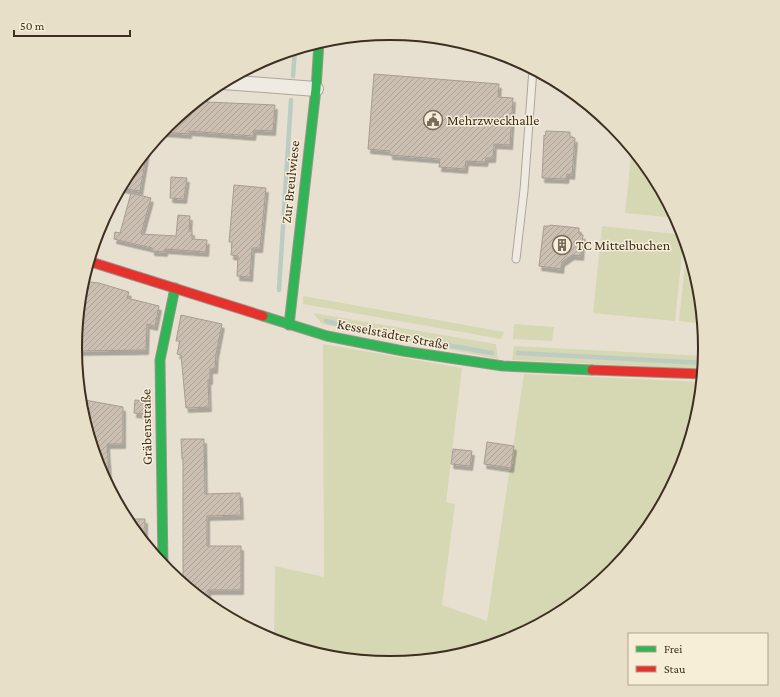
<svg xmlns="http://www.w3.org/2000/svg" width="780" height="697" viewBox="0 0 780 697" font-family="'Crimson Pro',serif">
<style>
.grass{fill:#d6d7b3}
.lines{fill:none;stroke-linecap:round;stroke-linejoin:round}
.stream{stroke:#bcccc2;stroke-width:4.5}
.building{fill:url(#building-hatch);stroke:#a89c90;filter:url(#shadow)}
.lane-casing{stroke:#ada599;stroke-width:9}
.street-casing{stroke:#ada599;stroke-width:16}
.fast-casing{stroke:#9c958a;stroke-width:11}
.jam-casing{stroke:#9c958a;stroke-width:11}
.lane{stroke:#efebe3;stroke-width:7}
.street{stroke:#efebe3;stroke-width:14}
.fast{stroke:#30b455;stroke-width:9}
.jam{stroke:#e5322d;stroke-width:9}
.labels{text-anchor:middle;stroke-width:3;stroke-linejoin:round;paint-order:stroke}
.poi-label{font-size:14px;fill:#3d2e20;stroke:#f7eed8;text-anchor:start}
.street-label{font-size:14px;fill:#3d2e20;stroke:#f7eed8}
.rim{fill:none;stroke:#3d2e20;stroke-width:2}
</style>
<defs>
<pattern id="building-hatch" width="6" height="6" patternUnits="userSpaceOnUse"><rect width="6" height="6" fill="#cbbfb2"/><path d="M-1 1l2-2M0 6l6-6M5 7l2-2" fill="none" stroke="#afa499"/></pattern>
<filter id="shadow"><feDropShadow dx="2.5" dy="4.5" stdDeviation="0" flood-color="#0004"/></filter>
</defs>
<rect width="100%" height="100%" fill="#e7e0d1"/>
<g class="grass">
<polygon points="632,148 652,173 676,218 625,213"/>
<polygon points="602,226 684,235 675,321 593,313"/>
<polygon points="687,246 699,287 703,324 679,321"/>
<polygon points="303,296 504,332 501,339 303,304"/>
<polygon points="313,313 496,344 498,359 322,324"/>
<polygon points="514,324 554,327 552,341 513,339"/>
<path d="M323 344 462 368 446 502 455 504 442 605 487 621 524 374 702 382C688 529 569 646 422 661 412 662 400 664 389 664 348 663 313 653 274 642L275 566 324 577Z"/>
<polygon points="514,346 705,356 704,369 512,360"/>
</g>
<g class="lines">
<g class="stream">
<polyline points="293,76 295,49"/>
<polyline points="279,290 291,100"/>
<polyline points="326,321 369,331 492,353"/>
<polyline points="518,353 704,363"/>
</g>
</g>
<g class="building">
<polygon points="374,74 499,84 498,97 513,98 510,145 494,144 493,158 486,158 485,162 466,161 465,169 439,167 440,159 390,155 390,151 368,149"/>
<polygon points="199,99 208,100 207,102 275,105 273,131 254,130 253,136 189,131 189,134 162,132 167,125"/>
<polygon points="546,131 570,132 570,137 575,138 572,175 567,174 566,179 542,178 544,135 545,136"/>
<polygon points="147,150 140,191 120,188 128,173"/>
<polygon points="171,177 187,178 184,199 170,198"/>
<polygon points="234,185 266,188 260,248 252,248 250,277 237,276 238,256 231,255 232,242 229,242"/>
<polygon points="131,193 151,198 141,234 176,236 178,215 190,216 189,231 192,231 192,239 207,240 206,252 165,249 165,252 152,251 152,248 114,239 115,232 120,233"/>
<polygon points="550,225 579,228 579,234 583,235 581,256 572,255 562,262 561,269 539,266 544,226 550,226"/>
<polygon points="82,281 99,283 129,292 127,298 159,306 155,326 147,324 146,350 75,351"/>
<polygon points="181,315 222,324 216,354 215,369 210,369 210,380 208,380 209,407 186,408 181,355 177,354 180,341 176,341"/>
<polygon points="85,400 123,407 123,444 107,444 110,491 98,469 83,417"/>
<polygon points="135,400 147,401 146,414 134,413"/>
<polygon points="181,439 204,439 205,494 240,493 241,515 207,516 207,546 241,546 241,590 208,590 208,605 183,585 183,459 182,459"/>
<polygon points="487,442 514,446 511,468 484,464"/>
<polygon points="453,449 472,451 470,466 451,464"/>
<polygon points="125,519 145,519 145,545 128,524"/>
</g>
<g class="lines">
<defs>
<polyline id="lane" points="516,259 524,190 533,69"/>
<polyline id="street" points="223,82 316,89"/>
<g id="fast">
<polyline points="263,316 327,336 403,351 503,366 592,370"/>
<polyline points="289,325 316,89 319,42"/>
<polyline points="163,566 160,360 175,288"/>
</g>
<g id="jam">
<polyline points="88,261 263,316"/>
<polyline points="592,370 703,374"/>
</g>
</defs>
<use href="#lane" class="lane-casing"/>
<use href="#street" class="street-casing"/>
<use href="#fast" class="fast-casing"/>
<use href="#jam" class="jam-casing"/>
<use href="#lane" class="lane"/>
<use href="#street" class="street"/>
<use href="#fast" class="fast"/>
<use href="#jam" class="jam"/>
</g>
<defs>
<symbol id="civic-ring" viewBox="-11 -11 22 22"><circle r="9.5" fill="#f7eed8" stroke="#786c5e" stroke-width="1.5"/><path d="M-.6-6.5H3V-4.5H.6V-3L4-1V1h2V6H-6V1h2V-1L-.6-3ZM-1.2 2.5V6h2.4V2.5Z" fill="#786c5e"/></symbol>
<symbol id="building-ring" viewBox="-11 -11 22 22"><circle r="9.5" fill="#f7eed8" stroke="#786c5e" stroke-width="1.5"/><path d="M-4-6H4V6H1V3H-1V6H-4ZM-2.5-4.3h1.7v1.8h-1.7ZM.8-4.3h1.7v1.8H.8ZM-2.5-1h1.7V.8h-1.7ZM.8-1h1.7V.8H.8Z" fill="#786c5e"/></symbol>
</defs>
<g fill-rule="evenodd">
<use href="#civic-ring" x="422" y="109" width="22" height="22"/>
<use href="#building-ring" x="551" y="234" width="22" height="22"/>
</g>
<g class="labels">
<g class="poi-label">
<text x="447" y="125">Mehrzweckhalle</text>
<text x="576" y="250">TC Mittelbuchen</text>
</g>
<g class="street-label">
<text transform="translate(290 182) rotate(-84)" y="5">Zur Breulwiese</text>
<text transform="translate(393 334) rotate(11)" y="5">Kesselstädter Straße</text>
<text transform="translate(146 427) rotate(-91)" y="5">Gräbenstraße</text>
</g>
</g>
<path d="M0 0H780V697H0ZM82 348a308 308 0 1 1 616 0a308 308 0 1 1-616 0Z" fill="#e8dfc9" fill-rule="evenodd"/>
<path class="rim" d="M82 348a308 308 0 1 1 616 0a308 308 0 1 1-616 0Z"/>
<rect x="628" y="633" width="140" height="52" fill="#f7eed8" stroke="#ada18e"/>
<rect x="636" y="646" width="20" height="6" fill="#30b455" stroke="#ada18e"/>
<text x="664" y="653" font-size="12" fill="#3d2e20">Frei</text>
<rect x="636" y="666" width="20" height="6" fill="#e5322d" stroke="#ada18e"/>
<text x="664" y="673" font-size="12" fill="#3d2e20">Stau</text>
<path d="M14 30v6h116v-6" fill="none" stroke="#3d2e20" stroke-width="2"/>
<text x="20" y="30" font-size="12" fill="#3d2e20" stroke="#f7eed8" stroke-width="3" paint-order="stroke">50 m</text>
</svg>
